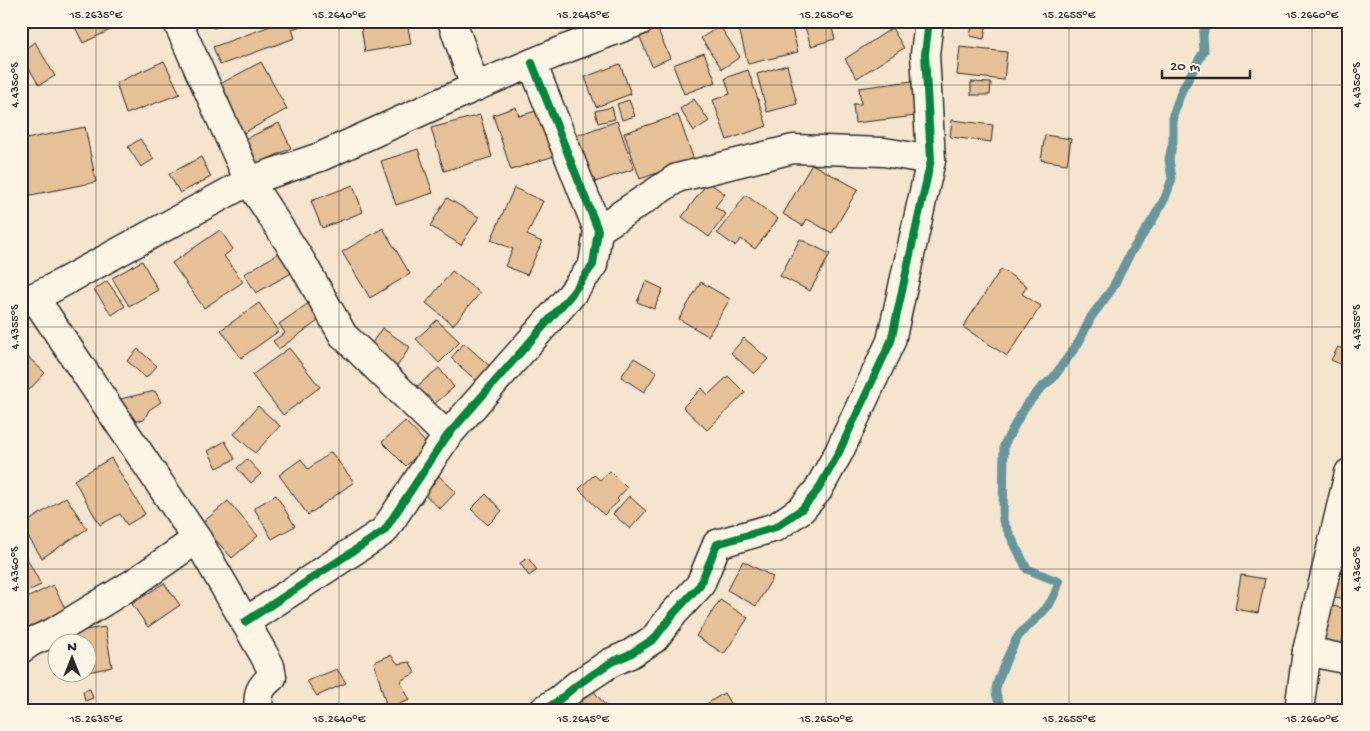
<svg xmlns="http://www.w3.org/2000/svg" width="1370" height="731" viewBox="0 0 1370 731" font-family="'Gochi Hand',sans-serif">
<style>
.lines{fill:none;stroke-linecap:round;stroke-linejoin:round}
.stream{stroke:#66979d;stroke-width:9}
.building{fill:#e6c197;stroke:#2b2b2b}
.minor-casing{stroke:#2b2b2b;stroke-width:31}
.minor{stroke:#fcf5e5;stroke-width:28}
.cycleway-casing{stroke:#fcf5e5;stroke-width:11}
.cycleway{stroke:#00873e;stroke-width:8}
.ticks{fill:none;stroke:#2b2b2b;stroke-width:1;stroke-opacity:0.45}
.neatline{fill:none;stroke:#2b2b2b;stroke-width:2}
.ticks-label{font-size:12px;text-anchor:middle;fill:#2b2b2b}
</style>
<rect width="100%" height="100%" fill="#f5e5ce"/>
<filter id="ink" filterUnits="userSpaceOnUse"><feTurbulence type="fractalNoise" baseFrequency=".02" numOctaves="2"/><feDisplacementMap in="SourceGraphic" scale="10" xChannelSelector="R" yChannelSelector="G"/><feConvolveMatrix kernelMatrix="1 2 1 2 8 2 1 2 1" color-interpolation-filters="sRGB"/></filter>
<g filter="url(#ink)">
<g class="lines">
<path class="stream" d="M1002 710C1000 704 996 697 996 691 995 683 1014 641 1020 634 1039 614 1051 610 1059 582L1027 569 1003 521 1004 445 1024 408 1041 388 1053 378 1079 342 1091 317 1112 289 1131 252 1152 221 1165 198 1172 179 1169 159 1173 142V115L1182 90 1204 51 1203 36 1206 21"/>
</g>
<g class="building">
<polygon points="72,21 129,21 83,43"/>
<polygon points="211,21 238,21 213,28"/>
<polygon points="284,21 313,22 292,29 295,38 220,65 213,47"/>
<polygon points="395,21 407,21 411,44 365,52 361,27"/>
<polygon points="737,21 790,21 798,52 748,64"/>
<polygon points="803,21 830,21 835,39 811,46"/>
<polygon points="973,21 987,21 984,39 970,36"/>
<polygon points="655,23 670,58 652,66 637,30"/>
<polygon points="720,26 740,57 722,69 701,38"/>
<polygon points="892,28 904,48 857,78 845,59"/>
<polygon points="35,42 55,76 39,85 21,55 21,51"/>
<polygon points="960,47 1007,52 1004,80 957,75"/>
<polygon points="704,53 716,82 684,94 673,65"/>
<polygon points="164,61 180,94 126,114 116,83"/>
<polygon points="261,62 287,109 240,135 222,103 229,99 220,84"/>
<polygon points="620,64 631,94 596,107 585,77"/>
<polygon points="787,65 797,104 767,112 757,74"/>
<polygon points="748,70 767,126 727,140 713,100 730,94 725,78"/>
<polygon points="912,81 916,116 855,123 853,104 861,104 859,88"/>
<polygon points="971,82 991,83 990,95 971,95"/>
<polygon points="694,99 709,121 694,131 680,109"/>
<polygon points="629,100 635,116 622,120 617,104"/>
<polygon points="516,107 519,116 539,110 554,156 511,170 493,115"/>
<polygon points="612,107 615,119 598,123 595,111"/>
<polygon points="480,115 492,157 444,171 431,128"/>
<polygon points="678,115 694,160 640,179 624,133"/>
<polygon points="952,120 993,125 991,142 950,137"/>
<polygon points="617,121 634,169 592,183 575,136"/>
<polygon points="279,123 291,148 251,167 239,142"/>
<polygon points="85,127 96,182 26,196 21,172 21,140"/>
<polygon points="1045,135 1071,139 1067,164 1041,160"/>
<polygon points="140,139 154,159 141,167 128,147"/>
<polygon points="418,149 433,193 396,205 381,161"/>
<polygon points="201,157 211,177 180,193 169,174"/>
<polygon points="812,164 858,189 832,233 807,219 803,226 783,214"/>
<polygon points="708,182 725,194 715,207 726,214 709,237 682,217"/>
<polygon points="353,185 363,212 322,228 311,201"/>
<polygon points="514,188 543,201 527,235 542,242 527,275 505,266 513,249 491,240"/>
<polygon points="746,195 778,219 755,249 741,239 735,246 717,233"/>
<polygon points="447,198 479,217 461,245 430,226"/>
<polygon points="383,228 410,274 370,298 342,252"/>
<polygon points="220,230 233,249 224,256 243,282 204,308 172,263"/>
<polygon points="800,239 830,254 810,291 780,276"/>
<polygon points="281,252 293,272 256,293 244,274"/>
<polygon points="142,261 158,290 129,306 112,278"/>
<polygon points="1001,269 1027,286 1022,294 1041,306 1007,356 963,327"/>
<polygon points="452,271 480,293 453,325 426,303"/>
<polygon points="107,281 125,306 112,315 94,290"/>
<polygon points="646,281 663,289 654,309 637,302"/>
<polygon points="701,282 730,299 708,336 679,319"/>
<polygon points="313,300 325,316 279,349 273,341 285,333 279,324"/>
<polygon points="259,303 279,331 241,358 221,330"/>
<polygon points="437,320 460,342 439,363 416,339"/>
<polygon points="382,328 410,347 394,371 366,352"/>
<polygon points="744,338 768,359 754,374 731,353"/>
<polygon points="464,343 493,369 480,384 451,358"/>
<polygon points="1338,347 1349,352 1349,368 1331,360"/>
<polygon points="289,348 320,387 283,415 252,375"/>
<polygon points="138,349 157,366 146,378 127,361"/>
<polygon points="24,353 45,373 26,393 21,389 21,356"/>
<polygon points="634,358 657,372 644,392 621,377"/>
<polygon points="439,368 454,387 431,407 415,388"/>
<polygon points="728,376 745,393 707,430 683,407 702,388 708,395"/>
<polygon points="155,391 161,402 149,410 144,420 130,422 120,399"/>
<polygon points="258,406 280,426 255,453 234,434"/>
<polygon points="405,421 428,445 406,466 382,442"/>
<polygon points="225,441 235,459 217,468 208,451"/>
<polygon points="331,452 354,482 308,515 279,475 301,459 308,469"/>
<polygon points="111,458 145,514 127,525 120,514 100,525 74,480"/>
<polygon points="247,459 261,474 251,483 237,468"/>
<polygon points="610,471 627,488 617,499 619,501 604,515 579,489 594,475 600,480"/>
<polygon points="439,476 456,492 440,509 423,493"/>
<polygon points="486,494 502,511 488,525 471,509"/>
<polygon points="276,495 295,526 272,539 254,508"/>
<polygon points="629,496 646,511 630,529 613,514"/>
<polygon points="66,497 87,529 42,558 21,526"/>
<polygon points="228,501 258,536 232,558 201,524"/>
<polygon points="21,547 41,585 21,594"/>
<polygon points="528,558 537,570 529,576 520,563"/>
<polygon points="743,561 773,577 756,606 727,590"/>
<polygon points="1338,566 1349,567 1349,600 1334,598"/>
<polygon points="1241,575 1265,579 1258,613 1235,609"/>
<polygon points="164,583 180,605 148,627 132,604"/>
<polygon points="53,585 67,612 30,631 21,615 21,601"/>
<polygon points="720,600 748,618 724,654 696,636"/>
<polygon points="1326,605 1348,609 1341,649 1319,646"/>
<polygon points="105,627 112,667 88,672 88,644 73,644 71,632"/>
<polygon points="68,641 68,644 58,644 58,668 56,669 50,645"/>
<polygon points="391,655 398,664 410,662 415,673 400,681 410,700 387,708 374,662"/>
<polygon points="337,669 346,683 317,696 307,681"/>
<polygon points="588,684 609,710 555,710"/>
<polygon points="90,689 93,698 85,701 83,691"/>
<polygon points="724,693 734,710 701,710 700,708"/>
<polygon points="124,706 124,710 103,710 103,707"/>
</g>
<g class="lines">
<defs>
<g id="minor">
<polyline points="177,21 249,181 301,261 343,335 447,436"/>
<polyline points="452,21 475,87"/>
<polyline points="598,230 677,178 793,149 884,152 931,160"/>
<path d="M34 297 197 539 263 653 270 666 272 677C260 687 257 693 259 710"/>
<polyline points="21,303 49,290 249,181 320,157 475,87 568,48 640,21"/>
<polyline points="245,622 384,531 447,436 571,295 593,265 598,230 532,63"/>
<polyline points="21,649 31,642 54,632 134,583 197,539"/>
<polyline points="1307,651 1349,660"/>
<polyline points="544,710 559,700 577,685 610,663 630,654 654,639 674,613 700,585 717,544 776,527 802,509 818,490 839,452 891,341 931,160 925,54 929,21"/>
<polyline points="1299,710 1307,651 1349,473"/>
</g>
</defs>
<use href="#minor" class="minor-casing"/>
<use href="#minor" class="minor"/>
<defs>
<g id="cycleway">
<polyline points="245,622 384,531 447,436 571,295 593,265 598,230 532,63"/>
<polyline points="544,710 559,700 577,685 610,663 630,654 654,639 674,613 700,585 717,544 776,527 802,509 818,490 839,452 891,341 931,160 925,54 929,21"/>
</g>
</defs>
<use href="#cycleway" class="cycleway-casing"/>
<use href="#cycleway" class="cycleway"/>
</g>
</g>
<path class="ticks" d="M96 21V710M339 21V710M583 21V710M826 21V710M1069 21V710M1312 21V710M21 85H1349M21 327H1349M21 569H1349"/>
<rect width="1370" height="731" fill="none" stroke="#fcf5e5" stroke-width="55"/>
<g transform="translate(72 658)"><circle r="24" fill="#fcf5e5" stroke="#a8a49b"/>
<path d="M0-4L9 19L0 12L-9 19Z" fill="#2b2b2b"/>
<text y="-8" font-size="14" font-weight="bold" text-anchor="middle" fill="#2b2b2b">N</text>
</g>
<path d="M1162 70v8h88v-8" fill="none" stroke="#2b2b2b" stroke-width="2.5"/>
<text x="1170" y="70" font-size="15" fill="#2b2b2b" stroke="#fcf5e5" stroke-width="4" paint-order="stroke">20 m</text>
<rect x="28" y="28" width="1314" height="676" class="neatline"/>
<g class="ticks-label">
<text x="96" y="18">15.2635°E</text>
<text x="339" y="18">15.2640°E</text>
<text x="583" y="18">15.2645°E</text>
<text x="826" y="18">15.2650°E</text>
<text x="1069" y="18">15.2655°E</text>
<text x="1312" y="18">15.2660°E</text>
<text transform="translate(14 85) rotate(-90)" y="4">4.4350°S</text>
<text transform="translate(1356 85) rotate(-90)" y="4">4.4350°S</text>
<text transform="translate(14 327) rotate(-90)" y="4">4.4355°S</text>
<text transform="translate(1356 327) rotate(-90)" y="4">4.4355°S</text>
<text transform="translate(14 569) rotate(-90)" y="4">4.4360°S</text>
<text transform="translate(1356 569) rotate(-90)" y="4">4.4360°S</text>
<text x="96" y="722">15.2635°E</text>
<text x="339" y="722">15.2640°E</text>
<text x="583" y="722">15.2645°E</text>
<text x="826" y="722">15.2650°E</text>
<text x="1069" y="722">15.2655°E</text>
<text x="1312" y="722">15.2660°E</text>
</g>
</svg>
